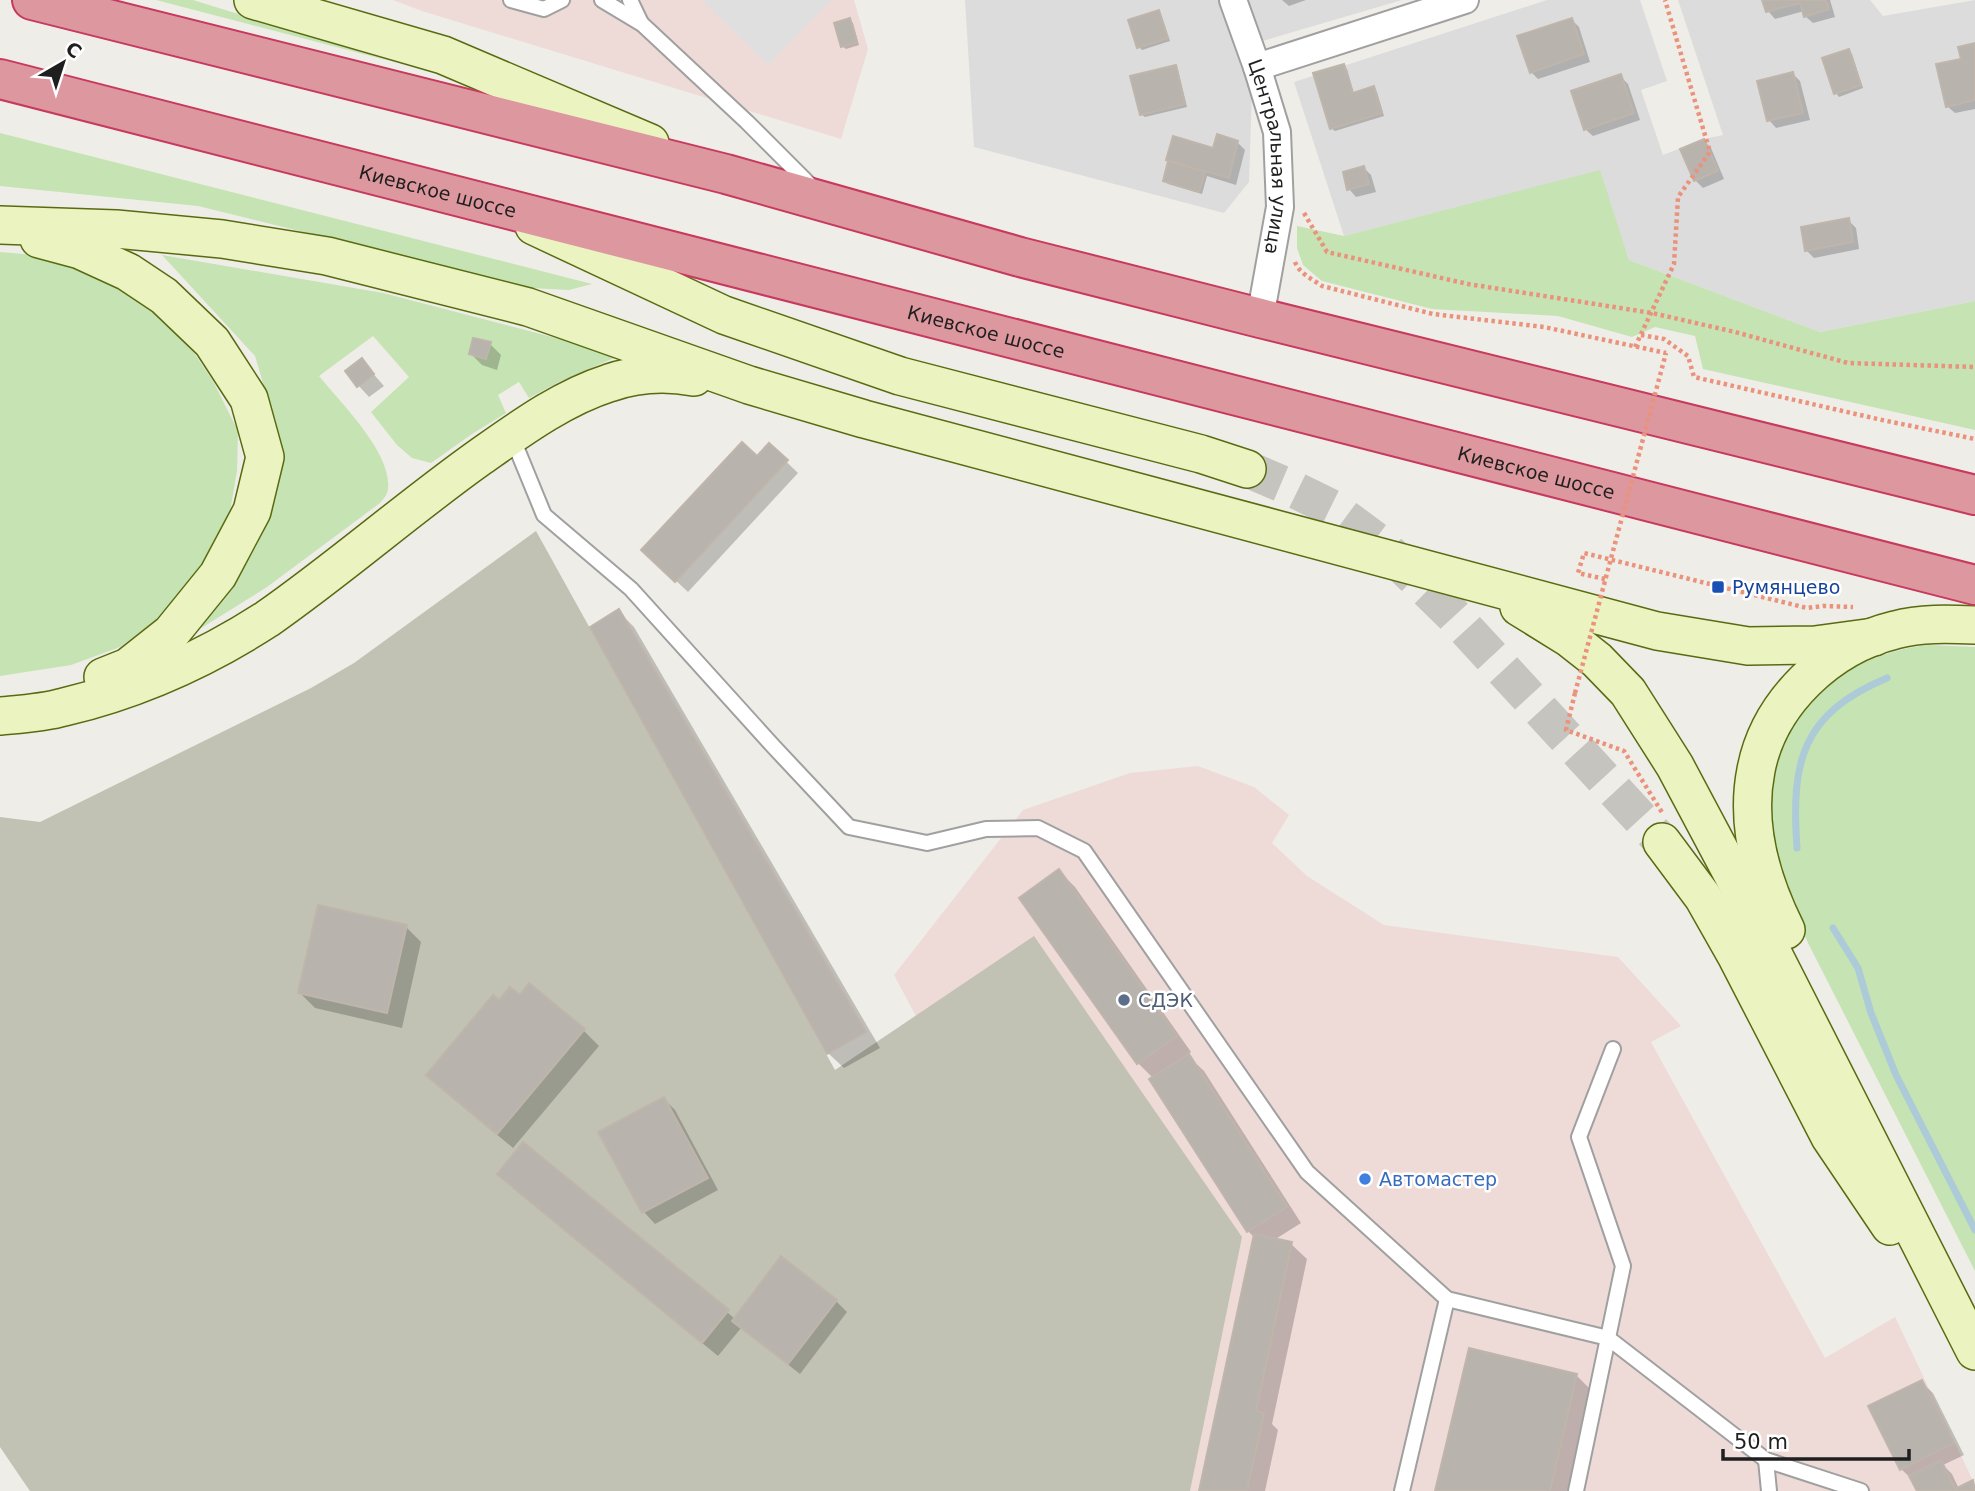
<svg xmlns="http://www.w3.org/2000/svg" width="1975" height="1491" viewBox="0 0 1975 1491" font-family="'DejaVu Sans',sans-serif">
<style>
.residential{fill:#dddcdc}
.commercial{fill:#eedbd8}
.construction{fill:#c1c2b3}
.grass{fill:#c6e3b3}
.parking{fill:#dfdfdf}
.shadow{fill:#0003}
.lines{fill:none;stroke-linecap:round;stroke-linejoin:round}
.stream{stroke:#accad7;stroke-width:7}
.building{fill:#b8b3ad;stroke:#bfb5ab;stroke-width:2}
.secondary-tunnel{stroke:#c5c4bf;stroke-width:37;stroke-dasharray:37 18;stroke-linecap:butt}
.lane-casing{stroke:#a0a0a0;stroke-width:18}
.street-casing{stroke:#a0a0a0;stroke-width:30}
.secondary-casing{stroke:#596b11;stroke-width:40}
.highway-casing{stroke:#c7395d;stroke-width:42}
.path{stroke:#ea927c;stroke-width:4.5;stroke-dasharray:3.5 3.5;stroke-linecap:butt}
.lane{stroke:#fff;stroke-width:14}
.street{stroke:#fff;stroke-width:26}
.secondary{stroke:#ebf3c1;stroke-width:37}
.highway{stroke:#dd979e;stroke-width:38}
.path-bridge{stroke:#ea927c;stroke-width:4.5;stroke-dasharray:3.5 3.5;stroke-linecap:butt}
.transit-dot{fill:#1a4fb4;stroke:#fff;stroke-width:2.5}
.service-dot{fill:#5c6f8a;stroke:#fff;stroke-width:2.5}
.shop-dot{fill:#3f7fe0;stroke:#fff;stroke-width:2.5}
.labels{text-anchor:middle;stroke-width:5;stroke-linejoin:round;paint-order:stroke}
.street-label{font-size:19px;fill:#1f1f1f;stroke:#fff}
.transit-label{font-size:19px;fill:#164399;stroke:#fff;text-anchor:start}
.service-label{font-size:19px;fill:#4e5e75;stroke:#fff;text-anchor:start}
.shop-label{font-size:19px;fill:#366cbe;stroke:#fff;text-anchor:start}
</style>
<rect width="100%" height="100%" fill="#efede7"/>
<g class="residential">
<polygon points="965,0 1220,0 1252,90 1249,182 1224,213 974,147"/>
<polygon points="1244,0 1402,0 1259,42"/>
<polygon points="1547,0 1640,0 1667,81 1641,90 1663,155 1704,139 1723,135 1678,0 1870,0 1883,16 1975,0 1975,301 1820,332 1629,260 1599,171 1344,236 1294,82"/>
</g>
<g class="commercial">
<polygon points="393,0 854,0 868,49 841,139 422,11"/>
<polygon points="1198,766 1254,787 1289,815 1272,843 1307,876 1384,925 1618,957 1681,1026 1651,1042 1825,1358 1895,1317 1975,1485 1975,1491 1161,1491 1163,1478 894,975 1023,810 1130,773"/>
</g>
<polygon class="construction" points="536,531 835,1070 1034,936 1242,1237 1190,1491 30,1491 21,1478 0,1447 0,817 40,822 311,688 354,663"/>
<g class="grass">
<polygon points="156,0 193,0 390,61"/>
<polygon points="0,133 592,284 569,290 531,288 198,206 0,186"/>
<polygon points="1600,170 1629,260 1820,332 1975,301 1975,430 1703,369 1695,336 1655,327 1632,337 1558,316 1432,309 1322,281 1303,265 1297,248 1297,226 1344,236"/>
<polygon points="0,252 59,257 110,279 179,330 214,383 238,431 237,471 228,523 199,579 175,606 120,647 71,665 0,676"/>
<path d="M162 255 383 293 621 355 559 382 529 398 519 382 498 395 506 413 472 434 431 463 412 458 397 445 371 412 409 377 373 336 319 376C341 403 392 453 388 488 388 494 384 498 380 503L267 587 195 632 231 589 266 524 283 462 271 410 255 356Z"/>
<path d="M1929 645 1975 647V1271L1808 943C1792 905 1773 862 1771 820 1766 723 1834 655 1929 645Z"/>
</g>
<polygon class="parking" points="702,0 832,0 768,65"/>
<g class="shadow">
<polygon points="1282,0 1306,0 1289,6"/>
<polygon points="1764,0 1830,0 1835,17 1813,23 1805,16 1804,11 1775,19 1768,11"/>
<polygon points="1158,12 1161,15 1170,41 1142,50 1139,47"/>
<polygon points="849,20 853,23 859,45 846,49 842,46"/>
<polygon points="1572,20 1579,27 1590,62 1538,79 1531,72"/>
<polygon points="1975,45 1975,109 1955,113 1947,106 1963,60"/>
<polygon points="1849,51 1852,54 1863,88 1839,97 1836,93"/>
<polygon points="1343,66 1347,69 1354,94 1373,88 1377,92 1384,116 1335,131 1331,128"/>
<polygon points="1175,67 1178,70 1187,107 1145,117 1141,114"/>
<polygon points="1793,74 1800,81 1810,120 1776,128 1769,120"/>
<polygon points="1620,76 1628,84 1640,120 1593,136 1585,129"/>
<polygon points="1704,141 1711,148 1724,179 1703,188 1695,180"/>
<polygon points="1237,142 1245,150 1236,185 1207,176 1202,194 1168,184 1165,181 1170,162 1168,160 1214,150"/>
<polygon points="1364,168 1371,175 1376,192 1356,197 1349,189"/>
<polygon points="1848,220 1856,228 1859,249 1814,258 1806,250"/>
<polygon points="490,344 501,355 497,370 482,365 471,354"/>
<polygon points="362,361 384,386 369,397 358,385"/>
<polygon points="769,445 798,473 688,592 655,561"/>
<polygon points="619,612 634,627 880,1048 844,1068 828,1053"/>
<polygon points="1059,871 1075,887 1191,1052 1187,1055 1204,1071 1301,1223 1274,1240 1291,1244 1307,1259 1272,1424 1278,1430 1265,1491 1200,1491 1255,1238 1248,1231 1152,1079 1153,1078 1138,1063 1021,899"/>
<polygon points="406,927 421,942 402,1028 315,1008 300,993"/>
<polygon points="520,997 583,1030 599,1046 513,1148 444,1091 429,1075 499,1003"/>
<polygon points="664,1099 675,1110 718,1190 655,1224 644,1212"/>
<polygon points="499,1174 727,1312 735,1319 836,1301 847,1312 800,1374 741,1328 718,1356 514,1189"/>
<polygon points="1577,1376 1592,1391 1569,1491 1437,1491"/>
<polygon points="1921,1382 1933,1393 1964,1455 1943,1465 1952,1474 1959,1489 1973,1483 1975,1485 1975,1491 1919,1491 1914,1481 1901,1469"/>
</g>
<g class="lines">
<g class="stream">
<path d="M1797 848C1791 762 1801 714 1887 678"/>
<polyline points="1833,928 1858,968 1871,1013 1896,1075 1975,1230"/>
</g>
</g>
<g class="building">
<polygon points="1762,0 1826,0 1829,9 1804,17 1800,3 1766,12"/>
<polygon points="1159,10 1168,38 1137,48 1128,20"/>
<polygon points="850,18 857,42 841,47 834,23"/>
<polygon points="1572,18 1584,54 1530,73 1517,36"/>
<polygon points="1975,43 1975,100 1946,107 1936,64 1961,59 1958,47"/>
<polygon points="1849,49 1861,85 1834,94 1822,58"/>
<polygon points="1344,64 1353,93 1374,86 1382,113 1330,129 1313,73"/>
<polygon points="1176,65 1185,104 1140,115 1130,76"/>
<polygon points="1793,72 1803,113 1767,121 1757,81"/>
<polygon points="1621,74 1634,113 1584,130 1571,91"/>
<polygon points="1217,134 1238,141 1229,178 1166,160 1173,136 1213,148"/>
<polygon points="1704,139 1718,171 1694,181 1680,149"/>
<polygon points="1168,161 1205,172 1199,192 1163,181"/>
<polygon points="1364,166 1369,184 1347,190 1343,172"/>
<polygon points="1849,218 1853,242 1805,251 1801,227"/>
<polygon points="473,338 491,342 486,359 469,354"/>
<polygon points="362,358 374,374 357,387 345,371"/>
<polygon points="742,442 757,456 769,443 788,460 675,582 641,550"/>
<polygon points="619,609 866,1032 827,1054 590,627"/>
<polygon points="1059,869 1177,1036 1137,1064 1019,898"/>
<polygon points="318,905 407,925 387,1013 298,993"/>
<polygon points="529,983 585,1029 497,1134 426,1075 493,995 499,1000 510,987 520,995"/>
<polygon points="1189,1054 1287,1207 1247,1232 1149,1079"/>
<polygon points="664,1097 708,1178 642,1213 598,1132"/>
<polygon points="523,1142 729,1310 702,1343 497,1174"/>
<polygon points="1254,1234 1292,1242 1256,1411 1264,1413 1247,1491 1199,1491"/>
<polygon points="781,1256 837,1300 788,1364 732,1321"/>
<polygon points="1469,1348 1577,1374 1550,1491 1435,1491"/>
<polygon points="1922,1380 1954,1443 1900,1470 1868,1406"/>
<polygon points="1941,1460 1955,1489 1973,1480 1975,1491 1917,1491 1909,1476"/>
</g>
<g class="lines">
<polyline class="secondary-tunnel" points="1247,469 1287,486 1332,508 1378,542 1453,615 1662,842"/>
<defs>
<g id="lane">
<polyline points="511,0 544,9 562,0"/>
<polyline points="602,0 642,24 747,122 812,187"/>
<polyline points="630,0 641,23"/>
<polyline points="512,437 544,515 631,589 773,746 849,827 927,843 986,829 1038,828 1084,851 1307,1172 1447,1299 1402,1491"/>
<polyline points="1447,1299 1608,1338 1766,1460 1861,1491"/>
<polyline points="1766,1460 1769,1491"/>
<polyline points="1576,1491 1623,1266 1579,1137 1613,1049"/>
</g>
<g id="street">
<path id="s1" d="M1233 0 1257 67 1277 132 1280 207 1260 318"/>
<polyline points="1257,67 1465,0"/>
</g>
<g id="secondary">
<polyline points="253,0 443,55 650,143"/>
<polyline points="0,225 116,229 222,239 327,256 528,307 749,385 864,419 1657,631 1748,646 1815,645 1874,637"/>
<polyline points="534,226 724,315 900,376 1201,454 1247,469"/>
<polyline points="39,239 80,250 128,272 164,296 212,342 249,399 265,457 252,511 218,575 171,633 128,667 103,677"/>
<polyline points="1519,607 1569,638 1597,660 1628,692 1675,766 1734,877 1975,1351"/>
<path d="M0 716C22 714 43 713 64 707 136 690 205 659 267 619 340 568 407 509 480 457 520 429 562 398 609 383 635 374 666 372 694 377"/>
<polyline points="1662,842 1703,897 1737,957 1830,1137 1890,1226"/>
<path d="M1786 930C1762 882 1745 825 1756 770 1769 702 1829 646 1895 630 1921 623 1948 624 1975 625"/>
</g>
<g id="highway">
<polyline points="32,0 726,174 1020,257 1260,318 1975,495"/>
<path id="s2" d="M0 79 1975 585"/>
</g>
</defs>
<use href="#lane" class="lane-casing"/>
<use href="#street" class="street-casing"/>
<use href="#secondary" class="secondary-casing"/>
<use href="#highway" class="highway-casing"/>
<g class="path">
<polyline points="1304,213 1327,252 1468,284 1652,313 1735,332 1848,363 1975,367"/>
<path d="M1295 262C1299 273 1312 279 1322 286L1433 314 1544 327 1666 353"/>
<polyline points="1641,335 1664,339 1688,356 1694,377 1882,420 1975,439"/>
<polyline points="1635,347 1674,264 1678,197 1710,152 1665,0"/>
<polyline points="1605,579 1578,573 1584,553 1807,608 1823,606 1853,607"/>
<polyline points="1575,693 1566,730 1624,751 1663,814"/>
</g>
<use href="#lane" class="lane"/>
<use href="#street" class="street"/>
<use href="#secondary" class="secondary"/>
<use href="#highway" class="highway"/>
<polyline class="path-bridge" points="1575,693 1666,353"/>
</g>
<rect class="transit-dot" x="1711" y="580" width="14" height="14" rx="3.5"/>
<circle class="service-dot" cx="1124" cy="1000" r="7"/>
<circle class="shop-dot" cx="1365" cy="1179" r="7"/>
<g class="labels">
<g class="street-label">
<text dy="7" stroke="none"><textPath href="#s1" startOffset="163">Центральная улица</textPath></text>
<text dy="7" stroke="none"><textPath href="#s2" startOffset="452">Киевское шоссе</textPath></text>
<text dy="7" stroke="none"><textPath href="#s2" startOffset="1018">Киевское шоссе</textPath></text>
<text dy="7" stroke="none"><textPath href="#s2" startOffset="1586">Киевское шоссе</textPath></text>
</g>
<g class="transit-label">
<text x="1732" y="594">Румянцево</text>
</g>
<g class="service-label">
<text x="1138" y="1007">СДЭК</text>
</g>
<g class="shop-label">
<text x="1379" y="1186">Автомастер</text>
</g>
</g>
<g transform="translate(63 63) rotate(39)" stroke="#ffffff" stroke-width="5" paint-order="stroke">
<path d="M0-5L12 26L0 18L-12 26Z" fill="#1f1f1f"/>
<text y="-10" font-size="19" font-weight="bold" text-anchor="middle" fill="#1f1f1f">С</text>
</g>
<path d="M1723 1449v10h186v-10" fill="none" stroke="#1f1f1f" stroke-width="3.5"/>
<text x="1734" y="1449" font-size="21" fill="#1f1f1f" stroke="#ffffff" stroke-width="5" paint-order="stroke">50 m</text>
</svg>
